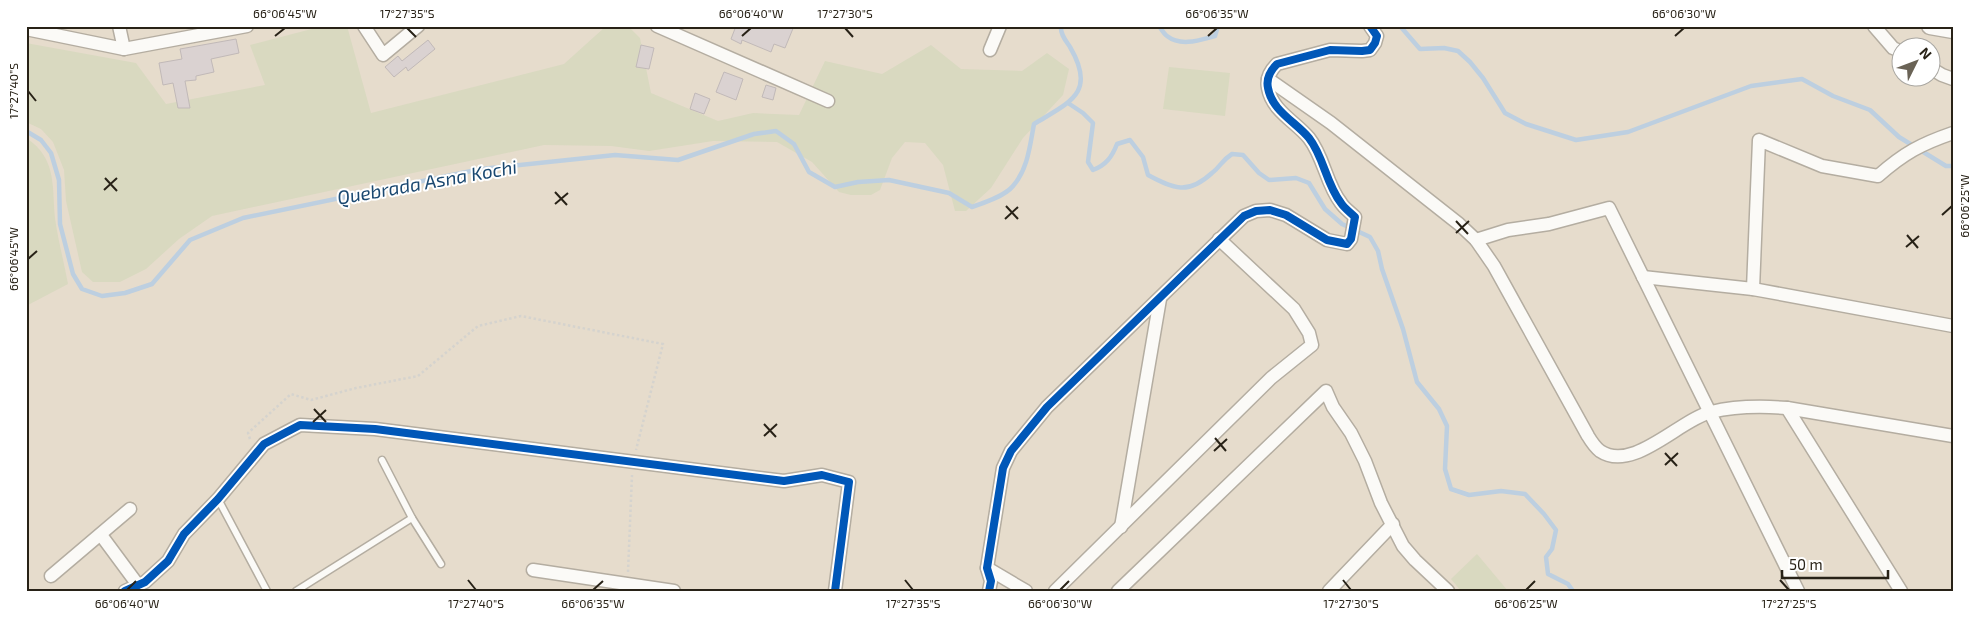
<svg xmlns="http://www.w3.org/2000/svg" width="1979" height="617" viewBox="0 0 1979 617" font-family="'Exo 2',sans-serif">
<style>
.green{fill:#d9d9c0}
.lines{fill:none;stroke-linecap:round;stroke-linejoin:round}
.stream{stroke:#bdcfe0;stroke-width:4.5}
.building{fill:#dad2d1;stroke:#c1b9b8}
.service-casing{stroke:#b4ada1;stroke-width:9}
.minor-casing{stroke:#b4ada1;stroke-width:15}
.tertiary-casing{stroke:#b4ada1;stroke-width:19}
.path{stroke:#d5d3ce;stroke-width:2.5;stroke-dasharray:2.5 2.5;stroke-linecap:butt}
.service{stroke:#fbfaf7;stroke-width:6}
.minor{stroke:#fbfaf7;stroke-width:12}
.tertiary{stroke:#fbfaf7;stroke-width:16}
.cycleway-casing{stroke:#fff;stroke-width:11}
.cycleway{stroke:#0057b8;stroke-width:8}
.ticks{fill:none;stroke:#282217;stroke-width:2}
.labels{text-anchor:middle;stroke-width:4;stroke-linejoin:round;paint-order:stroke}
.water-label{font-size:19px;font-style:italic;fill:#1a4870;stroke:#fff}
.neatline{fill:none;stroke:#282217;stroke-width:2}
.ticks-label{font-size:12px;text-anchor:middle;fill:#282217}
</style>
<rect width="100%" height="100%" fill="#e6dccc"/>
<g class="green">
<polygon points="323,26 347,26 371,113 564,64 605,27 629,27 640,38 651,93 718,121 753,113 799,115 825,61 882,74 931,45 961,69 1022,71 1047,53 1069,69 1063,95 1023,138 991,188 966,211 955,211 943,165 925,143 905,142 892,158 880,190 871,195 851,195 839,192 812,162 777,142 713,141 649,151 611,146 544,145 212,216 179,239 146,269 120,282 93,282 82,272 66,201 64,170 53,142 41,129 26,122 26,43 136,63 166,104 265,85 250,45"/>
<polygon points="1169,67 1230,73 1225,116 1163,109"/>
<path d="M26 138C57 158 52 186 55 218 58 240 64 262 68 284L28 305 26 297Z"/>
<polygon points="1477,554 1508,591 1461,591 1451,579"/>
</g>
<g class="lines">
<g class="stream">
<path d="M1159 26C1161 29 1164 34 1167 36 1181 47 1200 40 1215 36L1218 26"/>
<polyline points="1400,26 1420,49 1444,48 1458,51 1470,62 1483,78 1505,113 1526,124 1576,140 1628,132 1751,86 1802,79 1833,96 1870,110 1899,137 1946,166 1953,166"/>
<path d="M1068 103 1083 113 1093 123 1088 162 1093 170C1106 165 1112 157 1117 144L1130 140 1143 157 1148 175C1174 189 1188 195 1212 173 1221 166 1221 161 1232 154L1243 155 1259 173 1269 180 1296 178 1309 183 1325 209 1342 224 1370 237 1378 251 1382 269 1403 329 1417 382 1439 409 1447 426 1445 469 1451 489 1469 495 1501 491 1525 494 1544 514 1556 530 1552 549 1546 557 1548 574 1568 584 1573 591"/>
<path d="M26 131 41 140 51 153 59 180 60 224 73 274 82 289 102 296 125 293 152 284 190 240 243 218 481 169 615 155 678 160 754 134 776 131 794 144 809 172 835 187 858 182 889 180 949 193 972 207C984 203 1005 196 1013 186 1028 169 1030 145 1034 124 1070 102 1097 93 1070 47 1066 41 1060 34 1061 26"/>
</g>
</g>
<g class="building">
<polygon points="736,26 794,26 785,48 774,44 771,52 742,40 741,44 731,39"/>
<polygon points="236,39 239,53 211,59 214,72 196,76 196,80 185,81 190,108 178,108 173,83 163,85 159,63 182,59 180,49"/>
<polygon points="428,40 435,49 408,71 406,67 394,77 385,67 398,56 402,61"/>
<polygon points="641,45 654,48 649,69 636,67"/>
<polygon points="724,72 743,79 736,100 716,92"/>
<polygon points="766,85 776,88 773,100 762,97"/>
<polygon points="695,93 710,99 704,114 690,109"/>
</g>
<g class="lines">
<defs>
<g id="service">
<polyline points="382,460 412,518 441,564"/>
<polyline points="218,499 267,591"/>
<polyline points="296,591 412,518"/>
</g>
<g id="minor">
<polyline points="119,26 124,49"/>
<polyline points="364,26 383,55 418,26"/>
<polyline points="657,26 828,101"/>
<polyline points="1874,26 1893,48 1902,52"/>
<polyline points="26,29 124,49 247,26"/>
<polyline points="990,50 1000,26"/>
<polyline points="1932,69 1942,75 1953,79"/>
<path d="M1268 79 1331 123 1459 224 1476 240 1494 266 1588 436C1591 441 1595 447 1600 451 1633 473 1679 420 1711 412 1736 406 1762 406 1787 408"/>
<polyline points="1476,240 1508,230 1549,224 1609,208 1798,591"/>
<polyline points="1643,277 1753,289 1953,326"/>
<path d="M1753 289 1759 140 1822 166 1878 176C1904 153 1921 144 1953 133"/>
<polyline points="1121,527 1160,299"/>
<polyline points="101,535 138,585"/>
<polyline points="987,568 1026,591"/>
<polyline points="533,570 674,591"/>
<polyline points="51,576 130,509"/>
<polyline points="125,591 145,582 168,561 184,534 218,499 264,444 300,425 375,429 784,481 822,475 849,482 835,591"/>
<path d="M989 591 991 581 987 568 1003 468 1011 451 1047 407 1244 216 1256 211 1270 210 1286 215 1327 240 1347 244 1351 239 1355 217C1350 212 1344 208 1341 203 1326 184 1324 157 1309 138 1296 122 1272 111 1268 88 1266 79 1270 71 1277 64L1330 50 1362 51 1370 50 1375 43 1377 36 1370 26"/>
<polyline points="1055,591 1271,378 1312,345 1309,333 1294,309 1219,239"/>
<polyline points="1118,591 1326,391 1333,407 1351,433 1365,461 1381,503 1403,546 1415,560 1448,591"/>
<polyline points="1329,591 1393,524"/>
<polyline points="1901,591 1787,408 1953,436"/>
</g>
<polyline id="tertiary" points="1930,26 1953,30"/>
</defs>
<use href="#service" class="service-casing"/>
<use href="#minor" class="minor-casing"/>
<use href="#tertiary" class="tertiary-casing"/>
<g class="path">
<polyline points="250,439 248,433 291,394 311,400 356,388 418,376 478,326 521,316 663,344 636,450"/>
<polyline points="628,572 632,475"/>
</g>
<use href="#service" class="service"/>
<use href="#minor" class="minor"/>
<use href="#tertiary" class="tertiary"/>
<defs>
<g id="cycleway">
<polyline points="125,591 145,582 168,561 184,534 218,499 264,444 300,425 375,429 784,481 822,475 849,482 835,591"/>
<path d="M989 591 991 581 987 568 1003 468 1011 451 1047 407 1244 216 1256 211 1270 210 1286 215 1327 240 1347 244 1351 239 1355 217C1350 212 1344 208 1341 203 1326 184 1324 157 1309 138 1296 122 1272 111 1268 88 1266 79 1270 71 1277 64L1330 50 1362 51 1370 50 1375 43 1377 36 1370 26"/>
</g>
</defs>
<use href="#cycleway" class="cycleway-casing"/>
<use href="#cycleway" class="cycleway"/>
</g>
<path class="ticks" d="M407 28 416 37M845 28 853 37M275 36 285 28M742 36 751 28M1208 36 1217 28M1675 36 1684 28M28 91 36 101M105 178 117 191M104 190 117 178M555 192 567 205M555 204 568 193M1006 206 1018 219M1942 215 1952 206M1005 219 1018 207M1456 221 1468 234M1456 233 1469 221M1907 235 1918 248M1906 247 1919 236M28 259 37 251M314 409 326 422M313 422 326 410M764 424 776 437M764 436 777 424M1215 438 1226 451M1214 451 1227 439M1665 453 1677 466M1665 465 1678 453M468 580 476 590M905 580 913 590M1343 580 1351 590M1780 580 1789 590M127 590 136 581M593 590 603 581M1060 590 1069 581M1526 590 1535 581"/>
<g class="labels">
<g class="water-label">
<text transform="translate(427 182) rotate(-10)" y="7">Quebrada Asna Kochi</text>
</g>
</g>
<rect width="1979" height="617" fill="none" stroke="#ffffff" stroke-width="55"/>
<g transform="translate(1916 62) rotate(48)"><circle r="24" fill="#ffffff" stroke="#a9a7a2"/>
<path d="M0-4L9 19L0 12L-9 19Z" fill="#6a6356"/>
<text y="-8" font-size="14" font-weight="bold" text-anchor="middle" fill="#282217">N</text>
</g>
<path d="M1782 570v8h106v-8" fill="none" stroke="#282217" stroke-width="2.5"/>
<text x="1789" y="570" font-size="15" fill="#282217" stroke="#ffffff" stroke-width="4" paint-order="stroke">50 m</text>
<rect x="28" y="28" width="1924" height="562" class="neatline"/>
<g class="ticks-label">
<text x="285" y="18">66°06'45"W</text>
<text x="407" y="18">17°27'35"S</text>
<text x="751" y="18">66°06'40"W</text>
<text x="845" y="18">17°27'30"S</text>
<text x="1217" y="18">66°06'35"W</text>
<text x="1684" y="18">66°06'30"W</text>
<text transform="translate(14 91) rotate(-90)" y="4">17°27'40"S</text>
<text transform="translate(1965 206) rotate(-90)" y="4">66°06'25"W</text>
<text transform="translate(14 259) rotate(-90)" y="4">66°06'45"W</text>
<text x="127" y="608">66°06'40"W</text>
<text x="476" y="608">17°27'40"S</text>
<text x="593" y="608">66°06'35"W</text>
<text x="913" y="608">17°27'35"S</text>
<text x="1060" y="608">66°06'30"W</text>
<text x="1351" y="608">17°27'30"S</text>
<text x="1526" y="608">66°06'25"W</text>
<text x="1789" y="608">17°27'25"S</text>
</g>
</svg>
